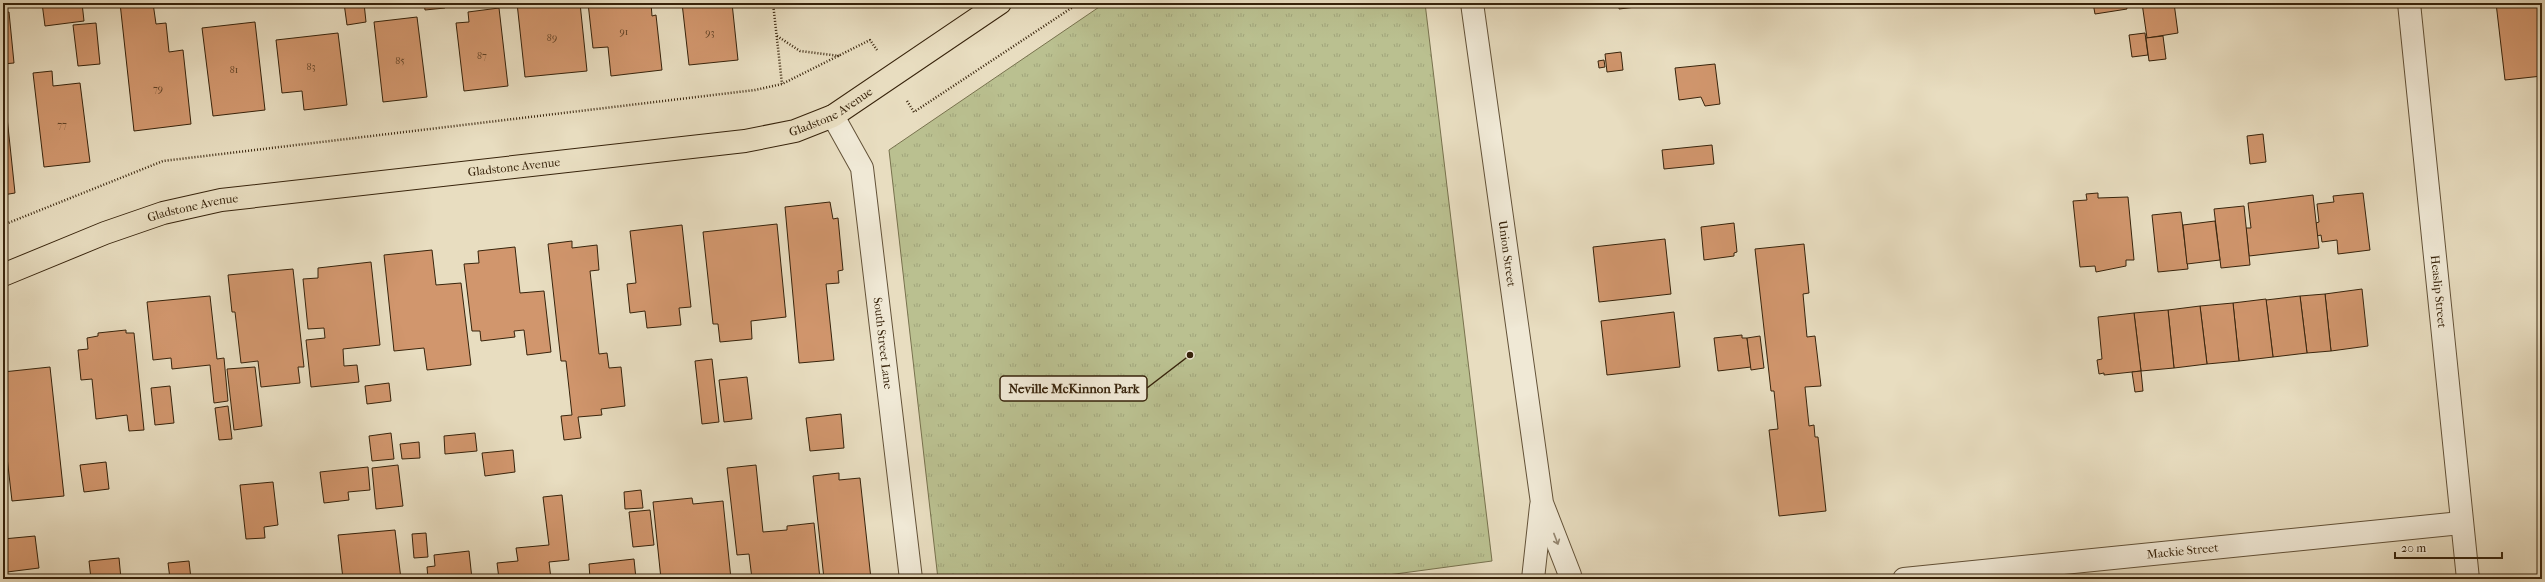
<svg xmlns="http://www.w3.org/2000/svg" width="2545" height="582" viewBox="0 0 2545 582" font-family="'IM FELL French Canon',serif">
<style>
.park{fill:url(#park-tufts);stroke:#78724e}
.building{fill:#d1966d;stroke:#37230b}
.lines{fill:none;stroke-linecap:round;stroke-linejoin:round}
.minor-casing{stroke:#635238;stroke-width:24}
.major-casing{stroke:#37230b;stroke-width:24}
.path{stroke:#37230b;stroke-width:2.5;stroke-dasharray:1 2;stroke-linecap:butt}
.minor{stroke:#f0e9d6;stroke-width:22}
.major{stroke:#e8ddc0;stroke-width:22}
.oneway{stroke:#948670}
.labels{text-anchor:middle;stroke-width:3;stroke-linejoin:round;paint-order:stroke}
.number-label{font-size:10px;fill:#5e4024}
.street-label{font-size:12px;fill:#37230b;stroke:#f0e9d6}
.leader{fill:none;stroke:#37230b;stroke-width:1.5}
.callout-dot{fill:#37230b;stroke:#f0e9d6;stroke-width:1.5}
.callout{fill:#f0e9d6;stroke:#37230b;stroke-width:1.5}
.callout-label{font-size:13px;text-anchor:middle;font-weight:bold;fill:#37230b}
</style>
<defs>
<pattern id="park-tufts" width="24" height="20" patternUnits="userSpaceOnUse"><rect width="24" height="20" fill="#bac090"/><path d="M3 7l-1-3M5 7V3M7 7l1-3M15 17l-1-3M17 17v-4M19 17l1-3" fill="none" stroke="#a0a57b"/></pattern>
</defs>
<rect width="100%" height="100%" fill="#e8ddc0"/>
<filter id="stains"><feTurbulence type="fractalNoise" baseFrequency=".005" numOctaves="4"/><feColorMatrix values="0 0 0 0 .2 0 0 0 0 .09 0 0 0 0 .02 0 0 0 .5 -.17"/></filter>
<radialGradient id="worn" r=".72"><stop offset=".6" stop-color="#630" stop-opacity="0"/><stop offset="1" stop-color="#630" stop-opacity=".3"/></radialGradient>
<polygon class="park" points="1105,3 1425,3 1492,561 1358,579 938,579 889,150"/>
<g class="building">
<polygon points="42,3 82,3 84,21 45,26"/>
<polygon points="120,3 153,3 156,24 166,23 169,52 183,50 191,124 134,131"/>
<polygon points="344,3 364,3 366,22 347,25"/>
<polygon points="424,3 444,3 445,8 425,10"/>
<polygon points="517,3 580,3 587,71 525,77"/>
<polygon points="588,3 651,3 652,16 656,15 662,70 611,76 608,47 593,48"/>
<polygon points="682,3 732,3 738,60 689,65"/>
<polygon points="1619,3 1636,3 1636,7 1619,9"/>
<polygon points="2093,3 2126,3 2127,9 2095,14"/>
<polygon points="2142,3 2174,3 2178,33 2147,38"/>
<polygon points="2496,3 2542,3 2542,76 2505,80"/>
<polygon points="499,8 508,86 464,91 456,23 469,22 468,12"/>
<polygon points="9,12 14,63 3,64 3,13"/>
<polygon points="417,17 427,97 383,102 374,22"/>
<polygon points="255,22 265,110 213,116 202,28"/>
<polygon points="96,23 100,64 78,66 73,25"/>
<polygon points="338,33 347,105 304,110 302,91 282,93 276,40"/>
<polygon points="2145,33 2148,55 2132,57 2129,35"/>
<polygon points="2163,36 2166,59 2149,61 2146,38"/>
<polygon points="1621,52 1623,70 1607,72 1605,54"/>
<polygon points="1604,60 1605,67 1599,68 1598,61"/>
<polygon points="1715,64 1720,104 1705,106 1701,97 1679,100 1675,68"/>
<polygon points="52,71 53,86 80,83 90,162 44,167 33,73"/>
<polygon points="3,117 7,117 15,193 3,195"/>
<polygon points="2263,134 2266,162 2250,164 2247,136"/>
<polygon points="1712,145 1714,164 1664,169 1662,150"/>
<polygon points="2098,193 2098,198 2128,197 2134,260 2126,260 2126,266 2096,272 2095,266 2080,267 2073,201 2087,200 2086,194"/>
<polygon points="2363,193 2370,250 2338,254 2337,240 2322,242 2321,235 2317,236 2316,223 2319,222 2317,204 2334,202 2333,196"/>
<polygon points="2313,195 2319,248 2249,256 2246,228 2251,228 2248,203"/>
<polygon points="830,202 833,219 838,218 843,270 838,271 839,283 826,284 834,360 799,363 785,207"/>
<polygon points="2244,206 2250,265 2221,268 2214,209"/>
<polygon points="2181,212 2188,269 2158,272 2152,215"/>
<polygon points="2215,221 2220,260 2187,264 2183,225"/>
<polygon points="1734,223 1737,252 1734,253 1734,256 1704,260 1701,227"/>
<polygon points="777,224 786,317 751,321 752,339 720,342 718,324 713,324 703,232"/>
<polygon points="682,225 691,307 679,308 681,325 647,328 645,311 630,313 627,284 636,283 630,231"/>
<polygon points="1665,239 1671,294 1599,302 1593,247"/>
<polygon points="572,241 572,248 597,245 599,270 590,271 599,354 607,353 609,368 621,367 625,406 601,409 602,415 578,417 581,438 564,440 561,416 572,415 566,361 561,361 548,244"/>
<polygon points="1804,244 1809,293 1803,294 1807,337 1815,336 1821,386 1805,387 1809,426 1814,425 1815,437 1818,437 1826,511 1779,516 1769,430 1778,429 1774,391 1771,391 1755,249"/>
<polygon points="515,247 520,293 544,291 551,352 527,355 524,330 514,331 515,337 481,341 480,331 472,331 464,264 479,263 478,251"/>
<polygon points="432,250 436,285 461,283 471,365 427,370 424,348 394,351 384,255"/>
<polygon points="371,262 380,345 343,349 344,366 357,365 359,382 311,387 306,340 325,338 324,328 308,329 303,279 318,278 318,268"/>
<polygon points="293,269 304,367 298,367 300,383 261,387 258,361 241,363 235,312 232,312 228,275"/>
<polygon points="2362,289 2368,346 2331,351 2325,294"/>
<polygon points="2325,294 2331,351 2307,353 2300,296"/>
<polygon points="210,296 217,359 224,358 228,401 214,403 210,365 172,369 171,358 153,360 147,302"/>
<polygon points="2300,296 2307,353 2273,357 2266,300"/>
<polygon points="2266,299 2273,357 2239,361 2233,303"/>
<polygon points="2233,303 2239,361 2207,364 2200,306"/>
<polygon points="2200,306 2207,364 2174,368 2168,310"/>
<polygon points="2168,310 2174,368 2141,371 2134,313"/>
<polygon points="1674,312 1680,367 1607,375 1601,321"/>
<polygon points="2134,313 2141,371 2104,375 2104,373 2099,374 2097,360 2102,359 2098,317"/>
<polygon points="126,330 126,333 134,333 144,430 129,431 127,415 96,419 92,379 81,380 78,350 88,349 87,338 98,336 98,333"/>
<polygon points="1742,335 1742,338 1747,338 1751,367 1718,371 1714,338"/>
<polygon points="1760,336 1764,368 1751,370 1747,338"/>
<polygon points="712,359 719,422 702,424 695,361"/>
<polygon points="50,367 64,496 12,501 3,422 3,372"/>
<polygon points="255,367 262,426 234,430 227,369"/>
<polygon points="2141,371 2143,391 2135,392 2132,372"/>
<polygon points="747,377 752,419 724,422 719,380"/>
<polygon points="389,383 391,401 367,404 365,386"/>
<polygon points="170,386 174,423 155,425 151,388"/>
<polygon points="228,406 232,439 219,440 215,408"/>
<polygon points="841,414 844,448 810,451 806,418"/>
<polygon points="391,433 394,459 372,461 369,436"/>
<polygon points="475,433 477,451 445,454 444,436"/>
<polygon points="419,442 420,458 402,459 400,444"/>
<polygon points="513,450 515,472 485,476 482,453"/>
<polygon points="106,462 109,489 84,492 80,465"/>
<polygon points="398,465 403,506 376,509 372,468"/>
<polygon points="756,465 763,532 787,530 787,526 814,523 820,579 752,579 749,554 737,555 727,468"/>
<polygon points="368,467 370,490 348,492 349,500 324,503 320,472"/>
<polygon points="839,473 839,480 860,478 871,579 824,579 813,476"/>
<polygon points="273,482 278,525 264,527 265,538 246,539 240,485"/>
<polygon points="641,490 643,508 625,509 624,492"/>
<polygon points="562,495 569,560 549,562 551,579 499,579 497,563 518,561 516,548 549,545 543,497"/>
<polygon points="692,498 693,504 723,501 731,579 661,579 653,502"/>
<polygon points="650,510 654,545 633,547 629,512"/>
<polygon points="395,530 401,579 343,579 338,535"/>
<polygon points="426,533 428,557 414,558 412,534"/>
<polygon points="35,536 39,568 7,572 3,539"/>
<polygon points="469,551 472,579 428,579 427,567 435,566 434,555"/>
<polygon points="119,558 121,579 91,579 89,561"/>
<polygon points="634,559 636,579 590,579 589,564"/>
<polygon points="189,561 191,579 170,579 168,563"/>
<polygon points="246,575 247,579 224,579 224,577"/>
<polygon points="326,575 327,579 286,579"/>
</g>
<g class="lines">
<defs>
<g id="minor">
<path id="s1" d="M1472 3 1542 503 1570 575"/>
<path id="s2" d="M2409 3 2468 579"/>
<path id="s3" d="M833 116 862 168 911 579"/>
<polyline points="1533,579 1541,506"/>
<path id="s4" d="M1904 579 2461 523"/>
</g>
<g id="major">
<path id="s5" d="M3 275 105 233 163 213 221 200 745 141 795 131 833 116 1000 3"/>
</g>
</defs>
<use href="#minor" class="minor-casing"/>
<use href="#major" class="major-casing"/>
<g class="path">
<polyline points="773,3 782,84"/>
<polyline points="777,36 800,51 840,56"/>
<polyline points="907,101 914,112 1079,3"/>
<polyline points="3,225 163,161 755,90 782,84 870,40 877,50"/>
</g>
<use href="#minor" class="minor"/>
<use href="#major" class="major"/>
</g>
<defs><path id="oneway-shaft" d="M-6 0H5M1.5-3L5.5 0L1.5 3" fill="none" stroke-width="1.6" stroke-linecap="round" stroke-linejoin="round"/></defs>
<use class="oneway" href="#oneway-shaft" transform="translate(1556 539) rotate(69)"/>
<g class="labels">
<g class="number-label">
<text x="624" y="35">91</text>
<text x="710" y="36">93</text>
<text x="552" y="41">89</text>
<text x="482" y="59">87</text>
<text x="400" y="64">85</text>
<text x="311" y="70">83</text>
<text x="234" y="73">81</text>
<text x="158" y="92">79</text>
<text x="62" y="128">77</text>
</g>
<g class="street-label">
<text dy="4" stroke="none"><textPath href="#s5" startOffset="850">Gladstone Avenue</textPath></text>
<text dy="4" stroke="none"><textPath href="#s5" startOffset="526">Gladstone Avenue</textPath></text>
<text dy="4" stroke="none"><textPath href="#s5" startOffset="202">Gladstone Avenue</textPath></text>
<text dy="4" stroke="none"><textPath href="#s1" startOffset="253">Union Street</textPath></text>
<text dy="4" stroke="none"><textPath href="#s2" startOffset="290">Heaslip Street</textPath></text>
<text dy="4" stroke="none"><textPath href="#s3" startOffset="236">South Street Lane</textPath></text>
<text dy="4" stroke="none"><textPath href="#s4" startOffset="280">Mackie Street</textPath></text>
</g>
</g>
<path class="leader" d="M1190 355L1147 388"/>
<circle class="callout-dot" cx="1190" cy="355" r="4"/>
<rect class="callout" x="1000" y="376" width="147" height="25" rx="4"/>
<g class="callout-label">
<text x="1074" y="393">Neville McKinnon Park</text>
</g>
<rect width="2545" height="582" fill="none" stroke="#e8ddc0" stroke-width="16"/>
<rect x="4" y="4" width="2537" height="574" fill="none" stroke="#37230b" stroke-width="2"/>
<rect x="8" y="8" width="2529" height="566" fill="none" stroke="#37230b"/>
<path d="M2395 552v6h107v-6" fill="none" stroke="#37230b" stroke-width="2"/>
<text x="2401" y="552" font-size="12" fill="#37230b" stroke="#f0e9d6" stroke-width="3" paint-order="stroke">20 m</text>
<rect width="100%" height="100%" filter="url(#stains)"/>
<rect width="100%" height="100%" fill="url(#worn)"/>
</svg>
